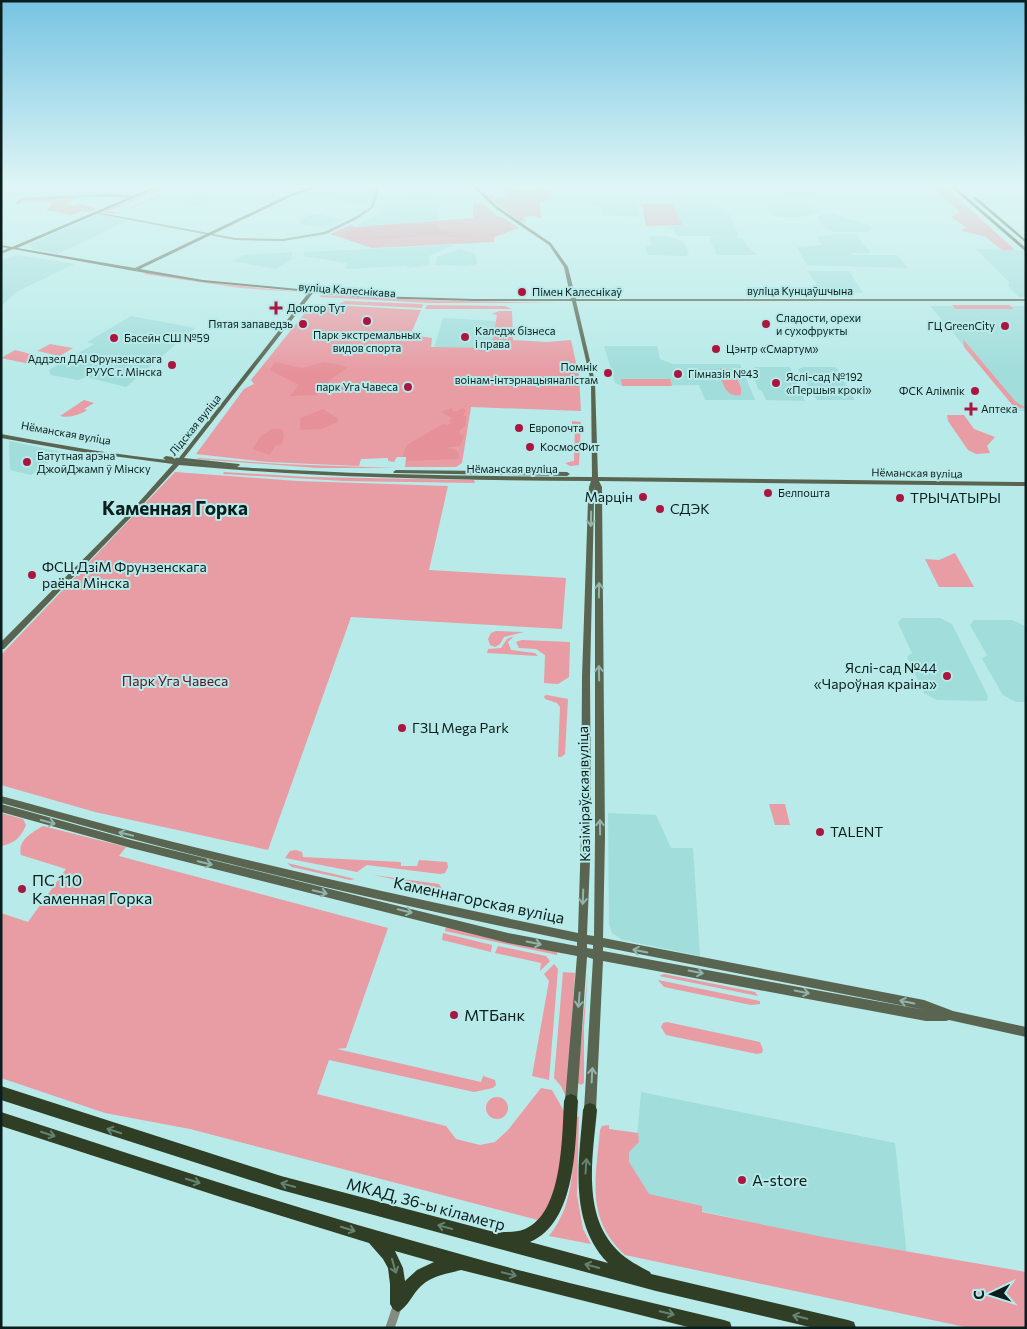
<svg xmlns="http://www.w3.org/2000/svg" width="1027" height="1329" viewBox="0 0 1027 1329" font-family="Commissioner,sans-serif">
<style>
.built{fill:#a1dddb}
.green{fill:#e89ca4}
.forest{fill:#e6919a}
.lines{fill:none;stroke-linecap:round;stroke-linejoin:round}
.minor-far1{stroke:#838c7e;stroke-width:2.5}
.minor{stroke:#838c7e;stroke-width:9}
.tertiary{fill:#838c7e;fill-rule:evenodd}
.secondary{fill:#596551;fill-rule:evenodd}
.primary{fill:#3b4a31;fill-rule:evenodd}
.trunk{fill:#2f3e24;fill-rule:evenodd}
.oneway{stroke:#91b5ac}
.oneway2{stroke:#658372}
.poi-dot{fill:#ab1640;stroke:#b7eae8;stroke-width:2}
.labels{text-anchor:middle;stroke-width:4;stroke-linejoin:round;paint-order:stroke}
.far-street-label{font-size:11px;fill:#0a1e1e;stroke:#b7eae8}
.far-poi-label{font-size:11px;fill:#0a1e1e;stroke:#b7eae8;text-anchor:start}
.poi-label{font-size:14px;fill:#0a1e1e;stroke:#b7eae8;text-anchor:start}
.park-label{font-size:14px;fill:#5c1122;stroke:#b7eae8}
.street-label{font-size:14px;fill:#0a1e1e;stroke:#b7eae8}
.near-poi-label{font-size:16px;fill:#0a1e1e;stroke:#b7eae8;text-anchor:start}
.near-street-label{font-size:16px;fill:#0a1e1e;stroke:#b7eae8}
.district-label{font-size:19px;font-weight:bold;fill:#0a1e1e;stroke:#b7eae8}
</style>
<rect width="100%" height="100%" fill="#b7eae8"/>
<g class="built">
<polygon points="1,186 147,186 131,193 1,198"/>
<polygon points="331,186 376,186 372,205 341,202 342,198 300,193"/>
<polygon points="732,186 853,186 858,192 790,195 785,193 750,193 735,190"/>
<polygon points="431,192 430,205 439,205 438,219 396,225 355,226 378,214 382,206 389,202 391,196"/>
<polygon points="192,194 208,194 225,197 201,207 187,204 186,200 182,199"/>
<polygon points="595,200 635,202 641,217 604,215 599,206 592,205 591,202"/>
<polygon points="800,203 820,211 802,217 779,217 769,214 765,208 773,204"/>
<polygon points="709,204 728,212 739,236 735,237 742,239 748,247 758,255 717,255 709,237 725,236 677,236 673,229 667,227 681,225 674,205"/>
<polygon points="829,213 869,225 873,229 865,232 834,232 823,226 817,217"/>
<polygon points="98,214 130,220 57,254 32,249 29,244"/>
<polygon points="312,214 318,214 344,220 323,228 299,224 299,221"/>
<polygon points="835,234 855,234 871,253 850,253 853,255 897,255 907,268 807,265 797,247 822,245 817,237"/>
<polygon points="649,236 665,236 683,241 689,253 687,256 648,255 645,247 652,245"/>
<polygon points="453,245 429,256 430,265 409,268 405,266 346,269 347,263 303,256 305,252"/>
<polygon points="459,249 475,253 477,264 467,266 435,265 437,257"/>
<polygon points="976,249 1022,250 1026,254 1026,297 1019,297 1008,286 1009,282"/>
<polygon points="293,252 291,257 292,259 276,269 233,261 244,255"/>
<polygon points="16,255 44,259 75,264 18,291 1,306 1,260"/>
<polygon points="807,271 849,271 863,293 824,294"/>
<polygon points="930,306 1026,306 1026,411 1019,411"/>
<polygon points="131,316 195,328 126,387 86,377 78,380 51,375 49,370 94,344 87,342"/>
<polygon points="443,318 496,321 492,348 434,348"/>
<polygon points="604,346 657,346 660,359 673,364 740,364 755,400 705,400 699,385 623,386 615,383"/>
<polygon points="755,367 790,367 805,401 766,400 762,391 758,389 751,370"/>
<polygon points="803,367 836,367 855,400 817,400 798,369"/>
<polygon points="9,441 62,452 31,475 10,470"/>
<polygon points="902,618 940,618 952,624 988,696 987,701 937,700 924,693 907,657 912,653 898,623"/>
<polygon points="974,620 1012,620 1025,626 1026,702 1016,702 1003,695 982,659 987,655 970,625"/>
<polygon points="608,813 656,815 671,848 693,848 700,956 623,940 612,933 609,924"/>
<polygon points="641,1092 895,1143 907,1257 653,1200 625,1159 637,1137"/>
</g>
<g class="green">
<polygon points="163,186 168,186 109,211 118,213 161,194 163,195 116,214 101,212"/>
<polygon points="543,186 546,188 544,189 551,192 552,197 540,203 541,218 535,216 524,217 526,221 521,222 484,194 491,194 495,198 508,196 502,188 537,189 537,187"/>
<polygon points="931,186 944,186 1015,250 1002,250 986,237 963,231 961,229 967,228 951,217 960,212"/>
<polygon points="78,197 67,203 74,206 79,204 95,208 93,211 83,211 71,215 46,210 54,202 20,203 23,200"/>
<path d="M473 203 484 204 498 217H502L519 228 494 237V242L372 248 330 234 351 225 356 227C395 224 434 221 473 218Z"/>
<polygon points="642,204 673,204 682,225 646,226"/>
<polygon points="146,272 224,284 299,292 240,288 143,274"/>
<polygon points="321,295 423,300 558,303 430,303 320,297"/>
<polygon points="345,301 422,304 423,305 422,308 339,304"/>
<polygon points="312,304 421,310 412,331 405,334 432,338 431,347 491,348 497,315 492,314 499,311 512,311 513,340 547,342 571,340 579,376 581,411 471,407 462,463 456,467 405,467 406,457 397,457 394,462 388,461 388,458 361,459 359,466 268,462 196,454 244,389 254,384 251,380"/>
<polygon points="427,305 505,306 512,309 425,309"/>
<polygon points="952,305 1009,305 1014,309 955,309"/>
<polygon points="963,339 1015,401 1026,408 1014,407 964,347"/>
<polygon points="50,344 73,348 60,356 37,351"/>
<polygon points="15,350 43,357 30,364 1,358"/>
<path d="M721 368 734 371 741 388V395C726 398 723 384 719 372Z"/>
<polygon points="621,379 670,379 672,386 622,386"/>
<path d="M84 400 94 403 84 409 87 410C80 415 69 418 60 416Z"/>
<polygon points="947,415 964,415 974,429 995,437 987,446 990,453 976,454 968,450 948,421"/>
<polygon points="572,421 581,422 579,465 570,466 565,463 574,461 575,424 572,424"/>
<polygon points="199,458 281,464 395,468 318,468 196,459"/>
<polygon points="175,472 297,481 448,486 429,570 566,578 562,629 351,617 268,850 95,812 1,785 1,655"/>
<polygon points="224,472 309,477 474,480 475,483 345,481 223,474"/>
<polygon points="955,553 974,587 939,587 925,559 939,560"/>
<polygon points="496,631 524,632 504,637 500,644 495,647 490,645 488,639 491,633"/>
<polygon points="514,636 508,642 511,650 535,653 538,656 487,653 488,649 501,648 507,639"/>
<polygon points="522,640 570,642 569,677 558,684 544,683 545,655 536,649 519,648 516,642"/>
<polygon points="547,695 568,699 565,754 561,757 558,757 560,707 557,703 545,699 544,696"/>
<polygon points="769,804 785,804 790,825 775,825"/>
<path d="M1 813 23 819 26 825C20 839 14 843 1 846Z"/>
<path d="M43 826 126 847 119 856 388 928 346 1048 337 1049 481 1082 483 1076 495 1080 496 1085 493 1088 474 1092 329 1060 317 1094 446 1126 456 1139 480 1145 495 1142 508 1130 541 1088 552 1090 565 1113 559 1187 548 1211 538 1220 190 1129 105 1113 1 1078V913L28 922 66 869 21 855C17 840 33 832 43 826Z"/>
<polygon points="296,850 302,852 303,857 401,862 401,866 417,866 419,860 447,862 448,867 445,873 440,874 367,865 357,872 285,858 290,851"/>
<polygon points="287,863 355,879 350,880 292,867"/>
<polygon points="373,875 439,884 442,889"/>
<polygon points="446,925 493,939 557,952 557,955 445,931"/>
<polygon points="443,933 492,945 491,952 442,940"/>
<polygon points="498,946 546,956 550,961 540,971 541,963 495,953"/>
<polygon points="554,964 558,969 549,1080 532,1076 549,981 544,974"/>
<polygon points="588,971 584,1027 584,1083 581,1085 577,1082"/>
<polygon points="563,972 575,973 567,1099 561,1086 554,1078"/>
<polygon points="664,974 755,992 758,996 659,976"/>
<polygon points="658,980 760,1001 760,1004 751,1005 664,987"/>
<polygon points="667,1022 760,1042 763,1050 762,1053 757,1054 666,1035 661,1027 663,1023"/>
<circle cx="497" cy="1108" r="11"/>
<path d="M579 1116 577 1195 583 1229 591 1244 549 1236C577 1202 572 1160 575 1118Z"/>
<path d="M609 1125V1129L638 1133 639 1142 629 1152V1162L649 1194 702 1206V1212L823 1237 1026 1272V1328H970L625 1255C585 1219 596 1178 600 1130L602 1126Z"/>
</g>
<g class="forest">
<path d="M436 224 441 230 474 235 469 238 430 236 354 241 343 236C358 221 414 225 436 224Z"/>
<polygon points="275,362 302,368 325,362 348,367 330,380 317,395 290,396 299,385 270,370"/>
<polygon points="454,407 451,409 455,412 463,408 466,410 463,416 466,416 466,426 460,430 460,434 464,436 460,446 446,448 454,449 459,453 458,459 406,461 406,457 402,457 407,445 443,424 447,425 451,423 449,421 452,418 441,412"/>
<polygon points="323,409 337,418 338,422 321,429 300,430 300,418"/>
<polygon points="272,429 282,429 284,437 282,444 275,446 270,455 252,449 261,436"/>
</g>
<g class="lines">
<polyline class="minor-far1" points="18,203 22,199 109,195 134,197"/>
<polyline class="minor" points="390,1328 398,1304"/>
<g class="tertiary">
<polygon points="289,186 296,186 310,189 308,190"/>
<polygon points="376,186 379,186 374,207 357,219 326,234 283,241 235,240 94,213 96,212 235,238 283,239 324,232 355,217 371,207"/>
</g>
<g class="secondary">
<path d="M156 186H161L17 248 135 268 288 195 317 186H322L290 197 140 269 203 280 371 296 474 299H571L564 267 549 245 496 209 472 186H476L498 207 551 243 568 267 576 299H1026V301H576L595 382 598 477 1026 482V486L599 481 602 487 605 837 603 938 924 1000 953 1011 1026 1027V1037L949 1020 946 1021H926L603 961 596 1110 594 1114 590 1116 586 1114 584 1110 593 959 587 957 577 1101 575 1105 571 1107 567 1105 565 1101 577 956 508 943 131 848 1 812V804L131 840 508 933 577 946V942C461 918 346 893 231 864 154 846 78 824 1 803V796C78 817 154 838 231 856 346 884 462 909 578 933L581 836 582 677 588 501 589 487 591 481C454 480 316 478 179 465L135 513 4 649H1V642L131 511 173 464 75 451 1 438V434C59 445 117 455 176 461L166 460 163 458 166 456 179 458 182 454 309 292 203 282 134 271 13 249 1 254V252L8 248 1 247V245L12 247ZM313 293 371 298 474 301H572L591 382 592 477C474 476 356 475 237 467L240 465 239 464 184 458ZM181 461H182L232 466ZM595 486V837L594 936 587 935 591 836 590 677 594 501ZM587 944 593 945V949L587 948ZM603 947 925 1010 603 951Z"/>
<polygon points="396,470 567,472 570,474 567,476 394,473 393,472"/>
</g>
<g class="primary">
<polygon points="950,186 954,186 1026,248 1026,252"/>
<polygon points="974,197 976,197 1026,240 1026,243 974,199"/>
</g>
<g class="trunk">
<path d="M1 1086 281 1176 498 1233C506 1231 516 1233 525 1229 563 1213 562 1136 564 1101L566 1096 571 1094 576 1096 578 1101C575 1144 577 1222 530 1242L608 1263C568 1222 579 1161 583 1110L585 1105 590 1103 595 1105 597 1110C593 1155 581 1215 618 1251 627 1260 639 1266 650 1272L651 1274 848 1320 854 1322 856 1328H814L656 1291 281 1190 1 1100Z"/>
<path d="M1 1112C153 1162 306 1212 460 1254 547 1279 636 1299 724 1320L730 1322 732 1328H692L461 1270C446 1274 433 1275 421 1286 413 1293 408 1307 398 1312L393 1309 390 1304V1284L388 1268 383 1259 369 1243 230 1200 1 1126ZM395 1251 434 1262 417 1270 405 1281 403 1268Z"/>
</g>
</g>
<defs><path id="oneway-shaft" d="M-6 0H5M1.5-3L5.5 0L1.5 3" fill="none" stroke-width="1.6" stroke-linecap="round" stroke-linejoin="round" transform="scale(1.25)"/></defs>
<g class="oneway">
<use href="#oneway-shaft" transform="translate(591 519) rotate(91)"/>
<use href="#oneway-shaft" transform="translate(599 590) rotate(-89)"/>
<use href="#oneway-shaft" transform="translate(599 673) rotate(-91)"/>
<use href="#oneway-shaft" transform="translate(48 822) rotate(15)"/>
<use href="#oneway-shaft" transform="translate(600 827) rotate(-91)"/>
<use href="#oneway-shaft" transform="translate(126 834) rotate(-166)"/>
<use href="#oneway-shaft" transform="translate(205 863) rotate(14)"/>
<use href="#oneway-shaft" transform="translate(320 892) rotate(13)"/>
<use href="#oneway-shaft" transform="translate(583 897) rotate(92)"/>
<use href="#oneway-shaft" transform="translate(405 911) rotate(13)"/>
<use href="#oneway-shaft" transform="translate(534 943) rotate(11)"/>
<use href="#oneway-shaft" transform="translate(640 951) rotate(-169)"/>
<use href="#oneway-shaft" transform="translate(696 972) rotate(11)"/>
<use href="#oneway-shaft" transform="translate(802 992) rotate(11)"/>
<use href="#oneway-shaft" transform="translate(579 1000) rotate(95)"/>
<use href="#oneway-shaft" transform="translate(907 1002) rotate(-169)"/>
<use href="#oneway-shaft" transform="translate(592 1075) rotate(-87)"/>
</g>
<g class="oneway2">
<use href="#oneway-shaft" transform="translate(114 1131) rotate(-162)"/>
<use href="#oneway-shaft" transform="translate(48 1134) rotate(18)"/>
<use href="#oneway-shaft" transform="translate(586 1166) rotate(-86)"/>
<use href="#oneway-shaft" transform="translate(193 1181) rotate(17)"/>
<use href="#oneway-shaft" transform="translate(288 1185) rotate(-165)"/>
<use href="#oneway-shaft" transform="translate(445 1227) rotate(-165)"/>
<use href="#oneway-shaft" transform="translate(348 1229) rotate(17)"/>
<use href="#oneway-shaft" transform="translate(394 1266) rotate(74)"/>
<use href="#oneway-shaft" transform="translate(592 1266) rotate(-165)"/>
<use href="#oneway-shaft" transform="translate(509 1274) rotate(14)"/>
<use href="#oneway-shaft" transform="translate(667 1313) rotate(14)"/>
<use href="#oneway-shaft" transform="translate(800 1317) rotate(-167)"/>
</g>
<linearGradient id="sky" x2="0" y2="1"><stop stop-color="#76c4e2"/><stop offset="0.5" stop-color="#dff6f5"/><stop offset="1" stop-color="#dff6f5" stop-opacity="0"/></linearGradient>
<rect width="1027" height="372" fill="url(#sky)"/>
<g class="poi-dot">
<circle cx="522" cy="292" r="5"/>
<path d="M273.5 300.5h5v5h5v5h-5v5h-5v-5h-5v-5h5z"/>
<circle cx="367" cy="321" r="5"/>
<circle cx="303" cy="324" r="5"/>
<circle cx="766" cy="324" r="5"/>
<circle cx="1005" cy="326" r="5"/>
<circle cx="465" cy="337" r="5"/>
<circle cx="114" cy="338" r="5"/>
<circle cx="716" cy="349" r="5"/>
<circle cx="172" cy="365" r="5"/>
<circle cx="608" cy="373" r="5"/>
<circle cx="678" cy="374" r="5"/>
<circle cx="776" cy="383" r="5"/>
<circle cx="408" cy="387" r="5"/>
<circle cx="975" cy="391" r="5"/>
<path d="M968.5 401.5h5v5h5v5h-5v5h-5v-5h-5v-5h5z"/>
<circle cx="519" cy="428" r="5"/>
<circle cx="530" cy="447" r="5"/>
<circle cx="27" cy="462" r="5"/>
<circle cx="768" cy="493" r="5"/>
<circle cx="643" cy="497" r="5"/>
<circle cx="900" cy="498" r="5"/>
<circle cx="660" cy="509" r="5"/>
<circle cx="32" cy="575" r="5"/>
<circle cx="947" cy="676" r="5"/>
<circle cx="402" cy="728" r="5"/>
<circle cx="820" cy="832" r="5"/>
<circle cx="22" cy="889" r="5"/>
<circle cx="454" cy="1015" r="5"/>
<circle cx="742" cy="1180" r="5"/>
</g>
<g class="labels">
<g class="far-street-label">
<text transform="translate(347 290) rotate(4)" y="4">вуліца Калеснікава</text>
<text x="800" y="295">вуліца Кунцаўшчына</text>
<text transform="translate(195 425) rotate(-51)" y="4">Лідская вуліца</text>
<text transform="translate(66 433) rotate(10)" y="4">Нёманская вуліца</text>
<text x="512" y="473">Нёманская вуліца</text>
<text transform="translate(917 473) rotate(1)" y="4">Нёманская вуліца</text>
</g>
<g class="far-poi-label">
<text x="532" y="296">Пімен Калеснікаў</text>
<text x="287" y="312">Доктор Тут</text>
<text x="776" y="322">Сладости, орехи<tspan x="776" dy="13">и сухофрукты</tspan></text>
<text x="293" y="328" text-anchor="end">Пятая запаведзь</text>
<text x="995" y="330" text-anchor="end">ГЦ GreenCity</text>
<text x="475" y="335">Каледж бізнеса<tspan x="475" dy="13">і права</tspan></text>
<text x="367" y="339" text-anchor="middle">Парк экстремальных<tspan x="367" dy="13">видов спорта</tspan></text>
<text x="124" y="342">Басейн СШ №59</text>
<text x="726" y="353">Цэнтр «Смартум»</text>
<text x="162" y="363" text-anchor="end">Аддзел ДАІ Фрунзенскага<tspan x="162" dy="13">РУУС г. Мінска</tspan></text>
<text x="598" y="371" text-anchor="end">Помнік<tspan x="598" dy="13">воінам-інтэрнацыяналістам</tspan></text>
<text x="688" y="378">Гімназія №43</text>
<text x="786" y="381">Яслі-сад №192<tspan x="786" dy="13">«Першыя крокі»</tspan></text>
<text x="398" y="391" text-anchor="end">парк Уга Чавеса</text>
<text x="965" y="395" text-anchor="end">ФСК Алімпік</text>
<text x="981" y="413">Аптека</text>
<text x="529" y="432">Европочта</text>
<text x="540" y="451">КосмосФит</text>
<text x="37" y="460">Батутная арэна<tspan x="37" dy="13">ДжойДжамп ў Мінску</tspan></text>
<text x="778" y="497">Белпошта</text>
</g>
<g class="poi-label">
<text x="633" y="502" text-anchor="end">Марцін</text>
<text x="910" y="503">ТРЫЧАТЫРЫ</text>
<text x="670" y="514">СДЭК</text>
<text x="42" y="572">ФСЦ ДзіМ Фрунзенскага<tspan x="42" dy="16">раёна Мінска</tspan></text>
<text x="937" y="673" text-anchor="end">Яслі-сад №44<tspan x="937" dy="16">«Чароўная краіна»</tspan></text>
<text x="412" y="733">ГЗЦ Mega Park</text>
<text x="830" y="837">TALENT</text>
</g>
<g class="park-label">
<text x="175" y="686">Парк Уга Чавеса</text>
</g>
<g class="street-label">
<text transform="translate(584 794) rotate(-91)" y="5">Казіміраўская вуліца</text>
</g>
<g class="near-poi-label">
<text x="32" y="886">ПС 110<tspan x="32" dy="18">Каменная Горка</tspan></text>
<text x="464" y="1021">МТБанк</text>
<text x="752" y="1186">А-store</text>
</g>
<g class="near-street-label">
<text transform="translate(479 900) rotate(12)" y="6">Каменнагорская вуліца</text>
<text transform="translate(426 1204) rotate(15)" y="6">МКАД, 36-ы кіламетр</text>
</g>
<g class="district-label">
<text x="175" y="515">Каменная Горка</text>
</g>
</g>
<rect width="1027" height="1329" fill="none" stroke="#0a1e1e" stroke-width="5"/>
<g transform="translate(992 1294) rotate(266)" stroke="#b7eae8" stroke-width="4" paint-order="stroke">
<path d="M0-4L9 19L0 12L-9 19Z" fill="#0a1e1e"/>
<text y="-8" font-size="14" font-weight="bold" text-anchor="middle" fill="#0a1e1e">С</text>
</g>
</svg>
